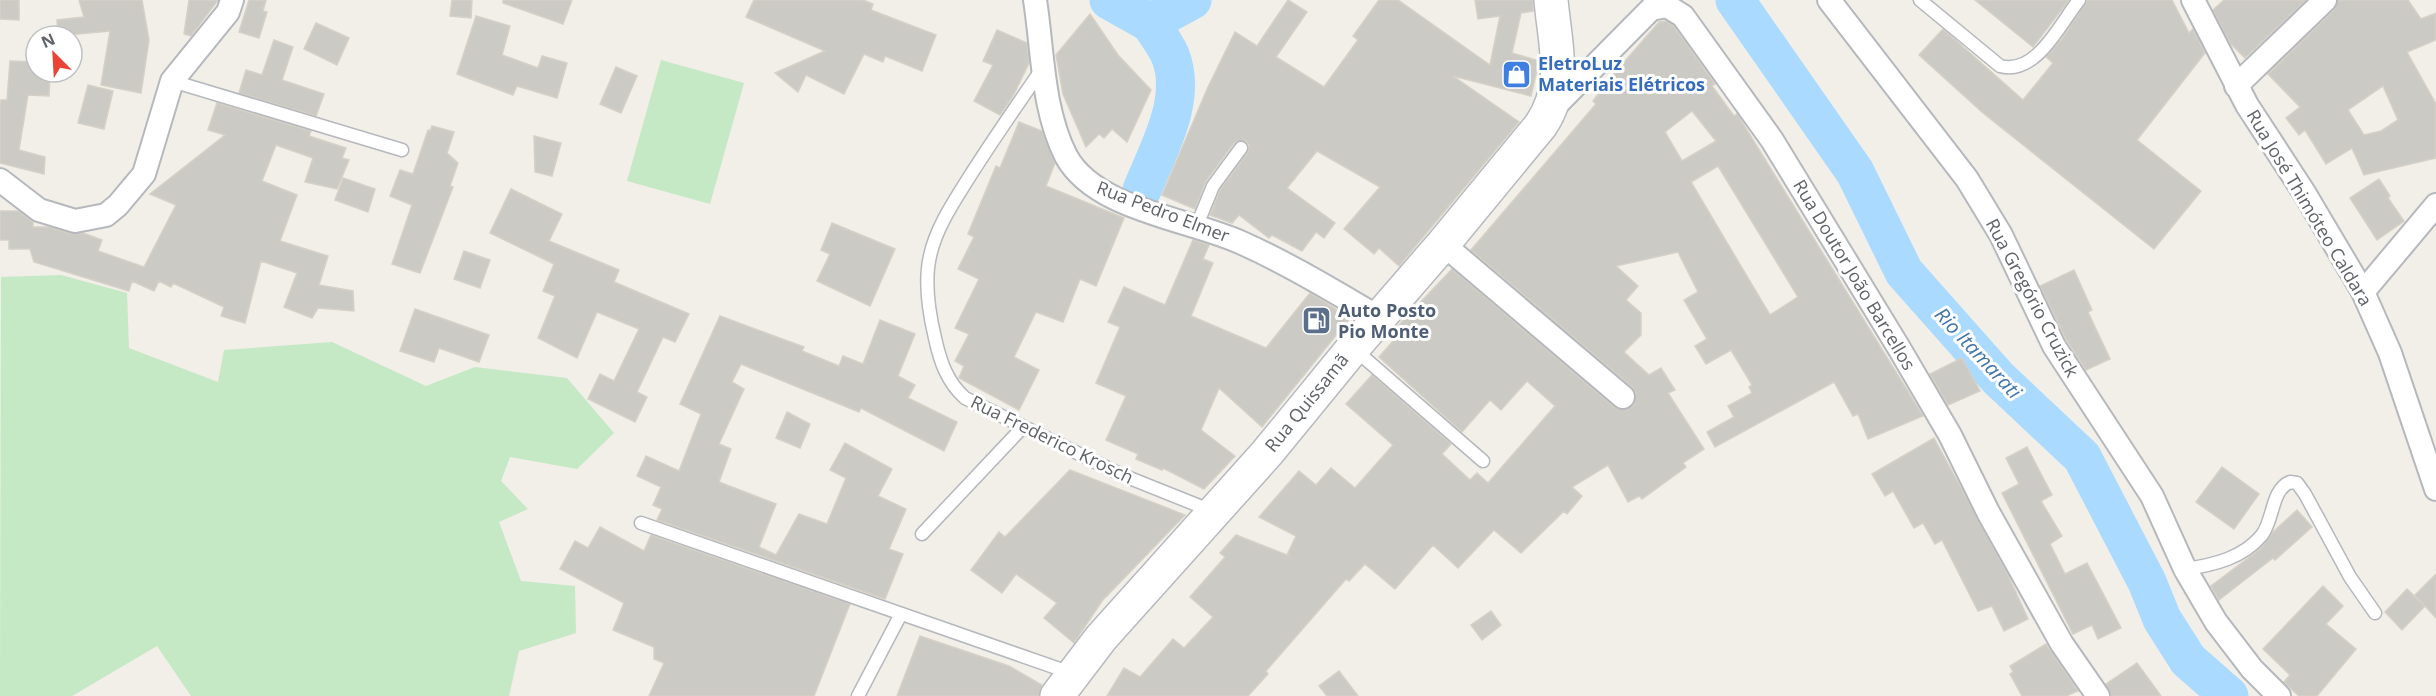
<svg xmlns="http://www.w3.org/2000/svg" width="2436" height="696" viewBox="0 0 2436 696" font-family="'Open Sans',sans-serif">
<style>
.green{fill:#c5e8c5}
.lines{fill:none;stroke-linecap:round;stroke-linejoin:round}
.river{stroke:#aadaff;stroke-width:39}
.building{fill:#cccac5;stroke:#d6d1c6;stroke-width:1.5;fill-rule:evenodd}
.lane-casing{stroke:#b5b8bc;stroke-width:15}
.street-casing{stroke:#b5b8bc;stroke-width:26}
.secondary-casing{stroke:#b6babf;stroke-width:36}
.lane{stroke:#fff;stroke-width:12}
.street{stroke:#fff;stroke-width:22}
.secondary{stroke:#fff;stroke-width:33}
.labels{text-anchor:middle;stroke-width:6;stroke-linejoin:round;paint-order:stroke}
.shop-label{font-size:18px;font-weight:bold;fill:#366cbe;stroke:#fff;text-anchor:start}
.street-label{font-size:18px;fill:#5f6368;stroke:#fff}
.service-label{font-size:18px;font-weight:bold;fill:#4e5e75;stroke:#fff;text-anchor:start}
.water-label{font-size:20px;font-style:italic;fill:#4174aa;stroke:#fff}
</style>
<rect width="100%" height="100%" fill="#f1efe8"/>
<g class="green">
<polygon points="661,60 744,83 710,204 627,181"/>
<polygon points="61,275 127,293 129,348 218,382 224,350 332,342 426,386 475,367 567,378 614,433 577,469 510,457 501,481 528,509 499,522 521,581 575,586 576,633 519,651 509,696 191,696 157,646 72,696 0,696 1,277"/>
</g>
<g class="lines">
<g class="river">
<polyline points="1109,0 1150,23 1192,0"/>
<polyline points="1735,0 1855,172 1904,272 1998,378 2082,457 2147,582 2162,619 2188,660 2229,696"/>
<path d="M1142 190C1158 150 1188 99 1170 55 1165 44 1157 33 1150 23"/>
</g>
</g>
<g class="building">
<polygon points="0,0 19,0 19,20 0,19"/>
<polygon points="79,0 142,0 149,40 141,93 101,85 110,31 58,36 57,20 84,17"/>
<polygon points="189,0 218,0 191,36 184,34"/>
<polygon points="249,0 266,0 263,11 267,12 259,38 239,32"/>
<polygon points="452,0 472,0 471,18 450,16"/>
<polygon points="503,0 572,0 563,24 503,3"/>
<polygon points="754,0 863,0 873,4 871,10 936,35 922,71 885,56 883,62 864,54 844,94 806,75 798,92 775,73 825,51 746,17"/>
<polygon points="1288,0 1307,12 1276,57 1324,87 1358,40 1353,36 1379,0 1398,0 1490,65 1500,16 1478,19 1475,0 1533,0 1533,11 1521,13 1512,53 1539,61 1531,96 1453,76 1519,122 1399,266 1379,248 1374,254 1344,229 1380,187 1317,151 1287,188 1335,223 1324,238 1316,232 1302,251 1272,235 1269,238 1239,215 1232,223 1210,215 1220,190 1248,152 1249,145 1245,141 1234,143 1206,181 1195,209 1162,195 1208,87 1235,32 1257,46"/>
<polygon points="1975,0 2069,0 2033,47"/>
<polygon points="2087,0 2172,0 2189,33 2193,29 2205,53 2137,140 2201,191 2154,249 1983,113 1919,55 1943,29 2023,100 2053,63 2046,57 2062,39"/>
<polygon points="2224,0 2306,0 2245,58 2230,43 2213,10"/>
<path d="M2338 0H2408L2421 19 2436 13V40L2407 52 2436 104V158L2364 175 2352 148 2326 164 2305 130 2299 135 2286 118 2300 107 2268 74 2334 10ZM2383 86 2398 120 2381 131 2364 135 2348 110Z"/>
<polygon points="1090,14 1118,55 1151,90 1127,142 1112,129 1104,138 1099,134 1086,147 1063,94 1056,55"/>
<polygon points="476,16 510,26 502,55 538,68 542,56 567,63 557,98 517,86 513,95 457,74"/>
<path d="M1666 21 1674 26 1715 84 1712 86 1734 116 1737 114 1739 117 1923 416 1868 439 1858 414 1853 416 1834 382 1715 447 1707 432 1734 417 1728 406 1752 393 1749 387 1752 385 1731 350 1706 364 1695 346 1707 339 1684 300 1698 292 1678 252 1616 266 1638 286 1626 300 1641 313V335L1624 352 1649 375 1661 368 1675 390 1668 393 1704 449 1683 463 1686 467 1642 499 1639 496 1628 502 1608 465 1572 487 1582 496 1567 514 1564 511 1521 553 1494 530 1458 568 1433 545 1395 589 1365 564 1349 581 1346 579 1266 671 1268 674 1248 696H1107L1124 668 1140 677 1173 639 1184 648 1213 617 1190 597 1225 557 1220 553 1236 535 1287 555 1296 536 1259 517 1299 471 1316 485 1331 468 1355 488 1393 445 1346 404 1372 375 1451 444 1442 454 1470 480 1477 473 1488 483 1555 406 1527 381 1501 410 1490 400 1462 432 1379 357 1402 331 1397 327 1452 269 1614 407 1627 410 1634 405 1636 393 1632 387 1471 250 1596 104 1593 101 1612 76 1659 22ZM1692 111 1716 141 1682 161 1665 132ZM1718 166 1798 297 1770 315 1691 182Z"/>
<polygon points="316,23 349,38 337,65 304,49"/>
<polygon points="997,30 1027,43 1029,63 1014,94 1000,115 974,101 993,65 983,61"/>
<polygon points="274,40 293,47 282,80 324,94 316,116 239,93 246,70 262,75"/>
<polygon points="10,61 36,62 36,72 50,72 49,96 28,95 19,150 45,157 44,174 0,163 0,108 1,100 7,100"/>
<polygon points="616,67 637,76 621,113 600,104"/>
<polygon points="88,85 113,91 104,129 78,123"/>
<polygon points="217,103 311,131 309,136 346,148 342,158 349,160 337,189 305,182 313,158 276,145 262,181 297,195 280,241 328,256 319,285 353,291 354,311 318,308 312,318 284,307 297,273 261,261 245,323 221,316 224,307 173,283 171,287 159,281 154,291 132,281 129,291 34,262 30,249 9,249 9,240 0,240 0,211 18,211 33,222 33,227 49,227 72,234 83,233 102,240 98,251 144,267 176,205 150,194 225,135 208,130"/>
<polygon points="1019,122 1042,131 1055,163 1046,186 1124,218 1096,286 1080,279 1063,322 1036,312 1014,357 1039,370 1019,410 959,378 964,366 955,361 969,334 955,328 979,279 958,269 974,237 968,234 996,166 1000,168"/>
<polygon points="432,126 454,132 447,153 458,163 450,186 453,187 420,273 392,264 412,205 390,196 400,170 413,174 428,130 430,131"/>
<polygon points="534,136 561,143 552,176 535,172"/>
<polygon points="343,178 375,189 368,212 335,200"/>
<polygon points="2379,179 2390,196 2388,198 2404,221 2377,240 2350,198"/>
<polygon points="511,189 562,214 549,241 619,270 614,282 689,314 675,342 663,337 637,392 647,397 635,422 588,399 600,374 614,381 639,329 597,312 577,358 538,338 555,296 543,291 554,264 490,233"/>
<polygon points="832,223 895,249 870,306 817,281 830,254 821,250"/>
<polygon points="1193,240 1209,245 1203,259 1213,263 1191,316 1266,348 1310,293 1350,318 1262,427 1219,388 1201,430 1235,456 1204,489 1163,468 1162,470 1136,459 1138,454 1106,440 1126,396 1096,383 1120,327 1108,322 1124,287 1165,305"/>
<polygon points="464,251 490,260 480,288 454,279"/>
<polygon points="2074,270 2092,310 2088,312 2110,359 2086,370 2066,339 2040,286"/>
<polygon points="415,309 489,335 479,362 439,348 434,362 400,351"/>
<polygon points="720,316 804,347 802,351 839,366 843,356 863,364 880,320 915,334 898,376 915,385 908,398 957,422 944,451 861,408 859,412 741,364 732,382 744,389 719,444 731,449 719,482 776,504 759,547 776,555 799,514 827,524 846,478 830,470 845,443 892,469 878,496 906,509 889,549 903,554 885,599 657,520 662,509 653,505 661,487 637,476 646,456 679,471 701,414 680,404"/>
<polygon points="1962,358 1980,391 1948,405 1930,374"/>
<polygon points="787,412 810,424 800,448 776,438"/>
<polygon points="1934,438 2008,575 2028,619 2004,631 1992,606 1978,611 1942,540 1935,544 1923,523 1914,528 1893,491 1885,496 1872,474"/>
<polygon points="2027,447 2052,495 2041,501 2062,536 2050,544 2065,574 2087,563 2121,628 2098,639 2092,625 2073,634 2002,493 2019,484 2006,458"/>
<polygon points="2222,467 2259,494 2234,529 2196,502"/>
<polygon points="1070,470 1185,515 1102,601 1074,643 1044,618 1057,603 1016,574 1002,593 971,570 999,532 1005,537"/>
<polygon points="2297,510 2312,527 2275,560 2273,558 2219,600 2211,586 2260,549 2273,532"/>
<polygon points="600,527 644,551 651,535 850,604 814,696 649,696 664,663 654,659 654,647 613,630 624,603 560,569 575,541 588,548"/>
<polygon points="2436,574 2436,618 2425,606 2402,630 2385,612 2407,589 2424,605 2414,596"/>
<polygon points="2323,586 2343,606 2326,624 2356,649 2317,696 2299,696 2284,682 2290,675 2263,649"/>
<polygon points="1491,611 1501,625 1482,640 1471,625"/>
<polygon points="920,636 1009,666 1042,685 1039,696 897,696"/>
<polygon points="2046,644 2078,691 2066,696 2022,696 2010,674 2013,672 2010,666"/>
<polygon points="2137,663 2161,696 2111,696 2106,684"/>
<polygon points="1339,671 1358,696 1327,696 1319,686"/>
</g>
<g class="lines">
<defs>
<g id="lane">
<path d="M1920 0 2000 66C2036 76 2060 24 2079 0"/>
<path d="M1042 69C1017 105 992 141 968 179 953 203 936 228 930 256 924 282 929 313 935 338 940 361 947 382 965 398L1122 475 1212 511"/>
<polyline points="172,81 402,150"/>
<polyline points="1197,225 1213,186 1241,148"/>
<polyline points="1353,348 1483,461"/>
<polyline points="641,523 1071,673"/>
<polyline points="922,534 1022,428"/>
<path d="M2185 569C2214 565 2243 558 2262 535 2274 519 2271 490 2290 482L2297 483 2305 494 2350 577 2375 613"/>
<polyline points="858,696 901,614"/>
</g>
<g id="street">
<path d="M1035 0C1043 51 1042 109 1066 156 1095 210 1190 219 1242 243 1289 264 1333 291 1378 317"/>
<polyline points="1829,0 1967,179 2001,235 2054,346 2152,496 2185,569 2216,622 2252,669 2279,696"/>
<polyline points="2193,0 2247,105 2305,194 2363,292 2390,353 2436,489"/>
<polyline points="2236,86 2325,0"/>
<polyline points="1553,108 1651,9 1667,6 1683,16 1772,140 1899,348 1950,435 1988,512 2062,644 2098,696"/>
<polyline points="0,180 39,210 75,221 106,215 118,205 144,174 172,81 228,12 232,0"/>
<polyline points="1443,244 1623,397"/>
<polyline points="2363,292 2436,205"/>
</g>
<path id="secondary" d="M1057 696 1101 638 1267 453 1353 348 1443 244 1541 125C1568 84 1555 46 1551 0"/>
</defs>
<use href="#lane" class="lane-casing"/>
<use href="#street" class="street-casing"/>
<use href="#secondary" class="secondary-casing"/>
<use href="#lane" class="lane"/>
<use href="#street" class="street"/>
<use href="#secondary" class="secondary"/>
</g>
<defs>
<symbol id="shop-square" viewBox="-11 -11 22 22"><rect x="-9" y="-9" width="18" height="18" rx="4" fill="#3f7fe0" stroke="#fff"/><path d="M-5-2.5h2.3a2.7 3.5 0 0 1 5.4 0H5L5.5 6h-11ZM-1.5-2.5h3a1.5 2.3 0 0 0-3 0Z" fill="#fff"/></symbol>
<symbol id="fuel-square" viewBox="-11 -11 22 22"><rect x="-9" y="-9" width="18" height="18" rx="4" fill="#5c6f8a" stroke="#fff"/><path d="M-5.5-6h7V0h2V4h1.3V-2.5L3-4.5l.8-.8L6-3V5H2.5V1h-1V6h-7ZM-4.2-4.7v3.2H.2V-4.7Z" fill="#fff"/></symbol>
</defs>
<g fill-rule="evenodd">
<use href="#shop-square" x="1500" y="58" width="33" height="33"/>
<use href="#fuel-square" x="1300" y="304" width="33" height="33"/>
</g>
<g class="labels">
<g class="shop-label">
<text x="1538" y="70">EletroLuz<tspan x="1538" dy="21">Materiais Elétricos</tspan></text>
</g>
<g class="street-label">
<text transform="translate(2309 208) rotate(59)" y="6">Rua José Thimóteo Caldara</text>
<text transform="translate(1163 212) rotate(21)" y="6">Rua Pedro Elmer</text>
<text transform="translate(1854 275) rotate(59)" y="6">Rua Doutor João Barcellos</text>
<text transform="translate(2032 298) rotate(62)" y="6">Rua Gregório Cruzick</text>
<text transform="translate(1307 403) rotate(-51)" y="6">Rua Quissamã</text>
<text transform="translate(1052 440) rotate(26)" y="6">Rua Frederico Krosch</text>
</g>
<g class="service-label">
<text x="1338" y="317">Auto Posto<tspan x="1338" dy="21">Pio Monte</tspan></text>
</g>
<g class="water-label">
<text transform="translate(1978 353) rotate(47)" y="7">Rio Itamarati</text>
</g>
</g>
<g transform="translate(54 54) rotate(336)"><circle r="28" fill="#ffffff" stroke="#bfc1c3" stroke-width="1.5"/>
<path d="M0-4.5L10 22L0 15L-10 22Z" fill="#ea4335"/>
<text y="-9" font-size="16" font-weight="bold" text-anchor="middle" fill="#5f6368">N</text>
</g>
</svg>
